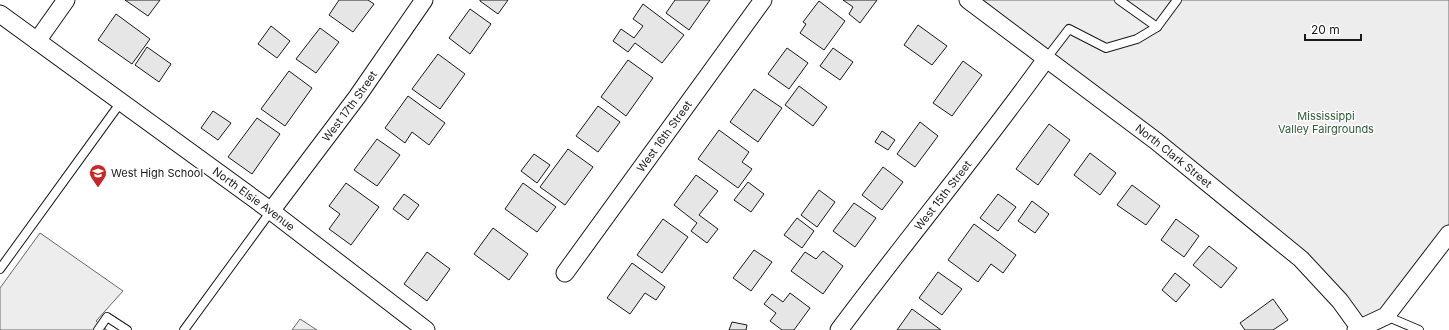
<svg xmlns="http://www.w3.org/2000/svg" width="1449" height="330" viewBox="0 0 1449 330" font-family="Inter,sans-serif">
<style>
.built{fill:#ededed;stroke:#6a6a6a}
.building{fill:#e6e6e6;stroke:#1a1a1a}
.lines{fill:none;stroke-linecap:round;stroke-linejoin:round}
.service-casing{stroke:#1a1a1a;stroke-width:10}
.minor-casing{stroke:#1a1a1a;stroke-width:19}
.service{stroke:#fff;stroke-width:8}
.minor{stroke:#fff;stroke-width:17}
.labels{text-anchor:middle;stroke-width:3;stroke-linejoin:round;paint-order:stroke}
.street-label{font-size:11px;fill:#1a1a1a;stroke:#fff}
.park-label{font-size:11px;fill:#2b5a34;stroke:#fff}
.poi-label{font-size:11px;fill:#1a1a1a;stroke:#fff;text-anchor:start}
</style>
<rect width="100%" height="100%" fill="#fff"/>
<g class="built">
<polygon points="968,0 1449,0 1449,232 1386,316 1359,328 1301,259"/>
<polygon points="40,233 123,291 96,321 107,330 0,330 0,288"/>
<polygon points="300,319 317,330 292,330"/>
</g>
<g class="building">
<polygon points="125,0 160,0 148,16"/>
<polygon points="339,0 368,0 374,4 353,32 329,15"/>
<polygon points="480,0 508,0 498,14 480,1"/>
<polygon points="675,0 710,0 689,30 666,13"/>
<polygon points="843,0 877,0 860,23 849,14 853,7"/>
<polygon points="819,1 845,21 824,50 800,33 806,24 803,22"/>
<polygon points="643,4 684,35 662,63 635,43 628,52 613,41 621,29 634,38 643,26 633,19"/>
<polygon points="470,9 491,24 470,54 449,38"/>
<polygon points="116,14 150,39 132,64 98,40"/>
<polygon points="918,25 947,46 932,65 904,45"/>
<polygon points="271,26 290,41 277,58 258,44"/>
<polygon points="320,28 339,42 316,73 296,59"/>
<polygon points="147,47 171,64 159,82 135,65"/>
<polygon points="787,48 808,63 789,89 768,74"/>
<polygon points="833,48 853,62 840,80 820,66"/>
<polygon points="438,54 465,74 440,109 412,89"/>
<polygon points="628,60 653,78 626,116 601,97"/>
<polygon points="963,61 982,75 952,116 933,103"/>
<polygon points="289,71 312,88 285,126 261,109"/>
<polygon points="799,86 827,107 813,126 785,105"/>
<polygon points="754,89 782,108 758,142 730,122"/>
<polygon points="408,96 445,123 429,145 412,132 405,143 385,128"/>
<polygon points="598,106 620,122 598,152 576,136"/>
<polygon points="213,111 231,123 218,140 201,128"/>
<polygon points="257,118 280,134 252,174 228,157"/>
<polygon points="920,122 938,136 915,167 897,154"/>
<polygon points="1049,124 1070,140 1038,185 1016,169"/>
<polygon points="719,130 749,152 742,162 752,169 738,188 698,159"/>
<polygon points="882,131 895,140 888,150 875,142"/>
<polygon points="377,139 400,155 377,186 354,170"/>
<polygon points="568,149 593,167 565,205 540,187"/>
<polygon points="1090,153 1116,173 1100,195 1074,175"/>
<polygon points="534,154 550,165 537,183 521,171"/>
<polygon points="883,167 903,182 882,210 862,195"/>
<polygon points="696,175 718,191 699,215 718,229 707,243 691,231 697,223 674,205"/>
<polygon points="748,182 764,194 751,212 734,200"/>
<polygon points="346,183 379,207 351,245 329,229 340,214 329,206"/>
<polygon points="523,183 556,207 537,232 505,209"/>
<polygon points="1132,185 1160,206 1146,225 1117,205"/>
<polygon points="819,190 835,202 817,227 801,215"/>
<polygon points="404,194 419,205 408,220 393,209"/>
<polygon points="998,194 1016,207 998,231 980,218"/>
<polygon points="1032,201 1049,214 1035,233 1018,221"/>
<polygon points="854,203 876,218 855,247 833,231"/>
<polygon points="797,218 814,231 802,248 784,235"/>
<polygon points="663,219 688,237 662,273 637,255"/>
<polygon points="1176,219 1199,236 1184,257 1161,240"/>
<polygon points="974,224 1016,255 1003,273 991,264 978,282 948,260"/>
<polygon points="493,228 528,254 509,280 474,254"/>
<polygon points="1209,246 1237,268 1221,288 1193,265"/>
<polygon points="754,250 772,262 751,291 733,278"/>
<polygon points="823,251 843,266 823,294 791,271 805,252 816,259"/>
<polygon points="427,252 450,269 427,301 404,284"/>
<polygon points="632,263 665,287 656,300 645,293 630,314 607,298"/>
<polygon points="938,272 962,289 942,315 919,298"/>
<polygon points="1175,273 1190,285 1176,302 1162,290"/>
<polygon points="790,293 810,308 794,330 782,330 770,321 776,313 764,304 772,294 783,302"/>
<polygon points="1273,299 1288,320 1273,330 1245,330 1240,323"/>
<polygon points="912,309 941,330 897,330"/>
<polygon points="732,322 747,325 746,330 729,330"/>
</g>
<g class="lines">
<defs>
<g id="service">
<polyline points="1119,0 1157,27"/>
<polyline points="1046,59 1069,29 1106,48 1137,39 1157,27 1177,0"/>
<polyline points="0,269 121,102"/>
<polyline points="1386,316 1419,330"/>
<polyline points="98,330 107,317 127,330"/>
<polyline points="184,330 271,211"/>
</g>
<g id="minor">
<path id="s1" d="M968 0 1156 141 1301 259 1340 301 1361 330"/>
<path id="s2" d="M0 14 271 211 426 330"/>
<polyline points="37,41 66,0"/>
<path id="s3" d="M271 211 357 97 424 0"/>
<path id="s4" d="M565 273 763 0"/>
<path id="s5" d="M839 330C907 239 980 151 1046 59"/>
<polyline points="1356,330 1386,316 1449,234"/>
</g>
</defs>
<use href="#service" class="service-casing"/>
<use href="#minor" class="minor-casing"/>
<use href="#service" class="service"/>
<use href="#minor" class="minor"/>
</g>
<defs>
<symbol id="school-pin" viewBox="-11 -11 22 30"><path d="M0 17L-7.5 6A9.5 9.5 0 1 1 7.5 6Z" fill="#c62828" stroke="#fff"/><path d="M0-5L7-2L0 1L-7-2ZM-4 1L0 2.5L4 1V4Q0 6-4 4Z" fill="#fff"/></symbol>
</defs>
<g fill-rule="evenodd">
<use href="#school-pin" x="88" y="163" width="20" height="27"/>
</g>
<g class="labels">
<g class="street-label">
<text dy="4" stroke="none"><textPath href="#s3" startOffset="131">West 17th Street</textPath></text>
<text dy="4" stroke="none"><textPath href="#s4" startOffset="169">West 16th Street</textPath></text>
<text dy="4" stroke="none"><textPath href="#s1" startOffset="258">North Clark Street</textPath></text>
<text dy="4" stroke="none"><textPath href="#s5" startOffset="170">West 15th Street</textPath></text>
<text dy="4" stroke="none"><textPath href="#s2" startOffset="314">North Elsie Avenue</textPath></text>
</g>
<g class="park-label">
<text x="1326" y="120">Mississippi<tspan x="1326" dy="13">Valley Fairgrounds</tspan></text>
</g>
<g class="poi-label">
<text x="111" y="177">West High School</text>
</g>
</g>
<path d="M1305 34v6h56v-6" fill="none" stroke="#1a1a1a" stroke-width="2"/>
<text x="1311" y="34" font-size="12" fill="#1a1a1a" stroke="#ffffff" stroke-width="3" paint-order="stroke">20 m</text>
</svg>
